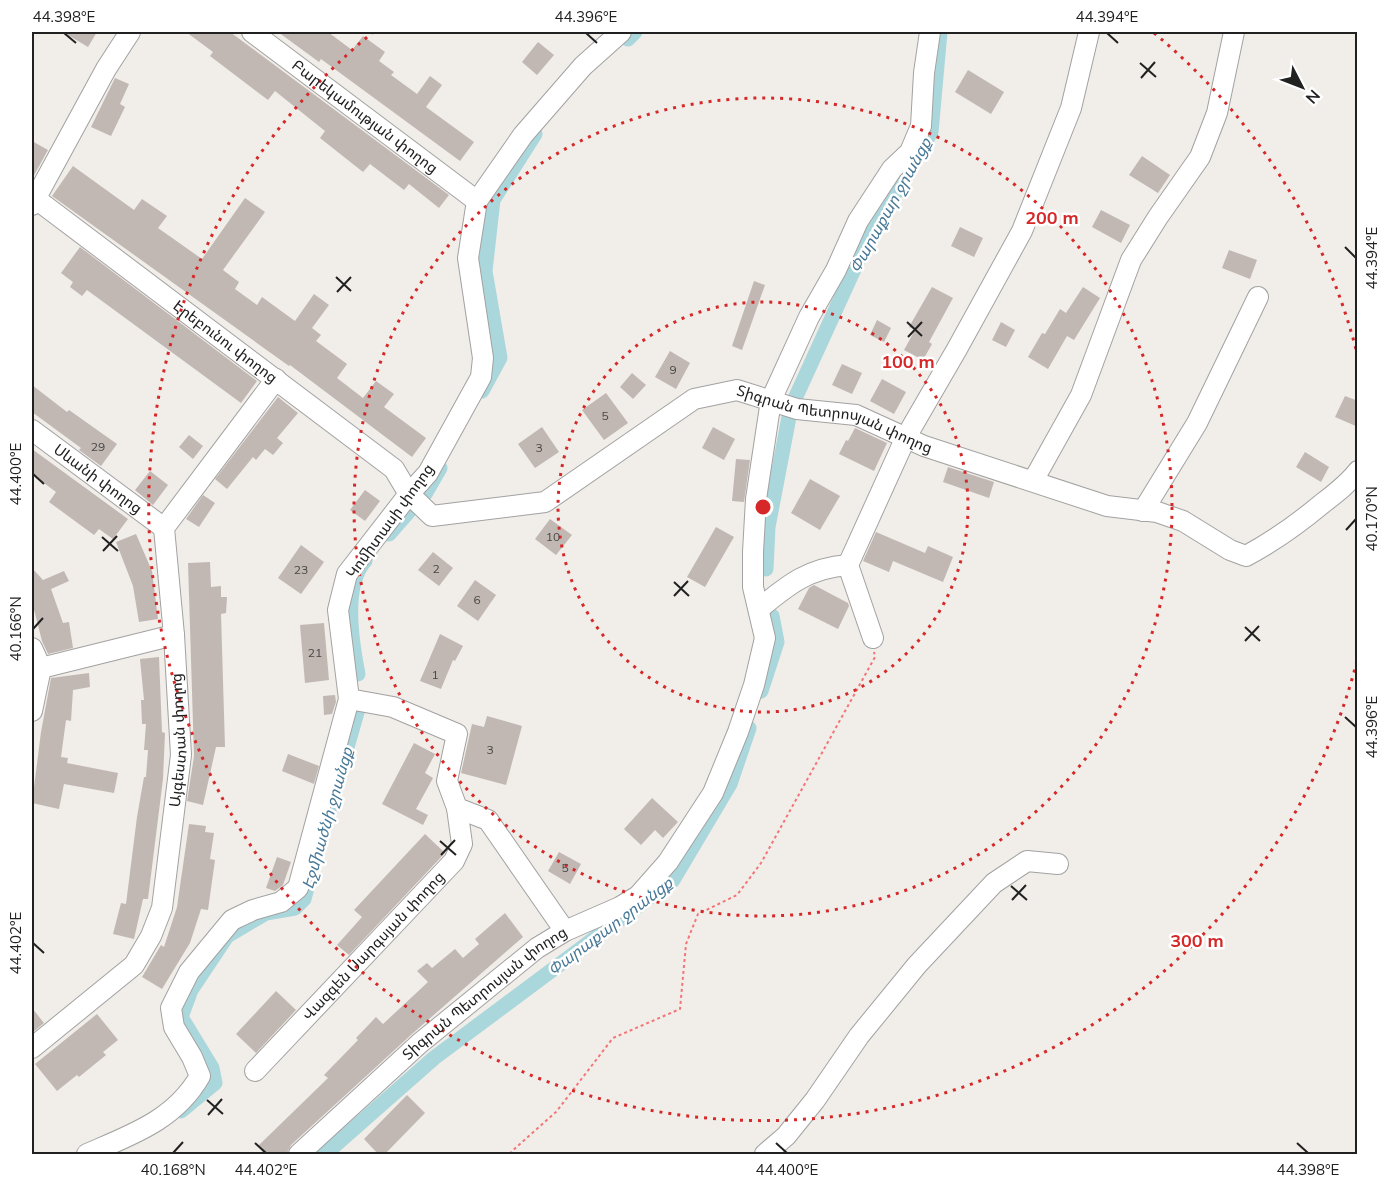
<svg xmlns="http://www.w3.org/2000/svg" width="1389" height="1186" viewBox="0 0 1389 1186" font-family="Mulish,'Noto Sans Armenian',sans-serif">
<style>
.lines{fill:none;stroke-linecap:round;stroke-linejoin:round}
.canal{stroke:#aad7dc;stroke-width:15}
.building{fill:#c1b8b4}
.minor-casing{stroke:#a2a2a2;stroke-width:22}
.path{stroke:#f47578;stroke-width:2;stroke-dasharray:3 3;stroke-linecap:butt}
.minor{stroke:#fff;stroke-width:20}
.ticks{fill:none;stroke:#212121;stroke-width:2}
.ring{fill:none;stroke:#d62828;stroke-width:3;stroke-dasharray:3 6}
.labels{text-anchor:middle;stroke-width:5;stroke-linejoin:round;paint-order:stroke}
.number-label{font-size:12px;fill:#494746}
.street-label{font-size:15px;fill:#212121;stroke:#fff}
.water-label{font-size:16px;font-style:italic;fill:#477896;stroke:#fff}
.centre{fill:#d62828;stroke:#fff;stroke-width:3}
.ring-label{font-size:18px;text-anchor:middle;font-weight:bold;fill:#d62828;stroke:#fff;stroke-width:5;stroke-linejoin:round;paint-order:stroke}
.neatline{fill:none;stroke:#212121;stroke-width:2}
.ticks-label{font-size:15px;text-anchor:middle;fill:#212121}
</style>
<rect width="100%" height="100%" fill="#f1ede8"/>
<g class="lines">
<g class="canal">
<polyline points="628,39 635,32"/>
<polyline points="482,391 500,358 485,271 493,200 535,134"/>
<polyline points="793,403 866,243 931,132 940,32"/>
<polyline points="425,494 440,468"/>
<polyline points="389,534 410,510"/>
<polyline points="766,569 768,527 789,417"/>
<path d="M358 674C352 644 342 586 365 561"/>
<polyline points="761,691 777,642 772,616"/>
<polyline points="325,824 358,709"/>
<polyline points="181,1111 215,1083 212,1068 181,1017 191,990 227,936 266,913 295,908 304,899 310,876"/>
<polyline points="325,1154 434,1058 673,880 730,784 749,728"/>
</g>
</g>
<g class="building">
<polygon points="63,32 97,32 88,47"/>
<polygon points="186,32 230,32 449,195 439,208 409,184 404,190 370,164 363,172 320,138 325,131 275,91 268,100 210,56 213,52"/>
<polygon points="278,32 328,32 352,50 363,36 385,52 379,61 394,72 391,75 417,94 430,76 442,85 426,107 474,142 460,161 321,59 319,62"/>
<polygon points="538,42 554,55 537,75 522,62"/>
<polygon points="968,70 1004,92 991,114 955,92"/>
<polygon points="115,78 129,84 120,104 125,107 111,136 91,127"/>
<polygon points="32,141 48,150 33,177 32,176"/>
<polygon points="1142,156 1170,175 1158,193 1129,175"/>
<polygon points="73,166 134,210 142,199 167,216 158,228 202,259 245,198 265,212 223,270 239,282 235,289 257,305 262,297 295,321 314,294 329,305 312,328 321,335 316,341 347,364 337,378 363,398 376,381 394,394 384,407 426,438 412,457 290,365 289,366 52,196"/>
<polygon points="1101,210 1130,225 1121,243 1092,227"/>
<polygon points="960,227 983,238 974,257 951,246"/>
<polygon points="80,247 257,381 241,403 87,290 82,296 70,287 73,282 61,273"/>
<polygon points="1229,250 1257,260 1250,279 1222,268"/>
<polygon points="754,281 765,285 742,350 732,346"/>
<polygon points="932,287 953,298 929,342 932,344 923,360 904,350 915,330 909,327"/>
<polygon points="1083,287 1100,298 1074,340 1067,336 1048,369 1028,357 1042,333 1045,334 1060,309 1066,313"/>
<polygon points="877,320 891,328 884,342 870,335"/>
<polygon points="1001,322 1015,330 1006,347 992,340"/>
<polygon points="670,351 690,363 676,389 655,377"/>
<polygon points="842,364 862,373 852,394 832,385"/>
<polygon points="632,373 646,385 633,399 620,387"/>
<polygon points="882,379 906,392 894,414 870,401"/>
<polygon points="32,385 67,412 69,410 117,444 101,466 79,450 81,448 32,412"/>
<polygon points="606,393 628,423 604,440 582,410"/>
<polygon points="1345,396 1358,401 1358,427 1335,417"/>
<polygon points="278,397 298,413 277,438 283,443 273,455 265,449 256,460 253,457 227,489 215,479"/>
<polygon points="542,427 559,452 535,468 518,444"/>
<polygon points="713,427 735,439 724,460 702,448"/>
<polygon points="855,428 887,443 874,471 839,454 846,440 848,441"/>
<polygon points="189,435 203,446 193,459 179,447"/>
<polygon points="32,449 128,519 113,539 99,529 94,535 49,502 56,492 32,474"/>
<polygon points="1305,452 1329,467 1321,482 1296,467"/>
<polygon points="736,459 750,460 744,502 732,501"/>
<polygon points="948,467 994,482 989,498 943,482"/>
<polygon points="150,471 168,485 153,505 135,490"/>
<polygon points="810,479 840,496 820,530 791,513"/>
<polygon points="365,490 380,501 365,521 350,510"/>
<polygon points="203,495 215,503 199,527 186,519"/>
<polygon points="550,519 572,535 556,555 535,539"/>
<polygon points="716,527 734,537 705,587 687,577"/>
<polygon points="876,532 925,553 928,546 953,557 943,582 893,561 889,572 863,561"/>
<polygon points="136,534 152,571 158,619 139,622 133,586 116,542"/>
<polygon points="301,545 324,562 301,594 278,578"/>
<polygon points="433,552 453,568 439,586 418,570"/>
<polygon points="210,562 211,587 221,586 221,597 227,597 226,613 221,614 225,747 216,747 203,805 187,801 194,756 188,563"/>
<polygon points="32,568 43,580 64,571 69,581 51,589 63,623 69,622 73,648 48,654 42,641 32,602"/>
<polygon points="475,580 496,595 478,621 457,606"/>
<polygon points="814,585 848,603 849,606 838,629 798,609 809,588"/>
<polygon points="324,623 329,680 305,683 300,625"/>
<polygon points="440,634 463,646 455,661 453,660 441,689 420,681"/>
<polygon points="159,657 162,732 165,733 163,779 148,899 143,899 134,939 113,934 121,903 126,904 137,817 144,777 146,777 148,750 144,750 146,724 142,724 141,700 144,700 140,659"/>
<polygon points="89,673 90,687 73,690 71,721 66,720 61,757 68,758 67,763 118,773 114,793 64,784 59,809 32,803 41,732 51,678"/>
<polygon points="335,695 336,702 332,714 324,715 323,696"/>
<polygon points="487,716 522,726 506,785 461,773 472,724 484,727"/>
<polygon points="414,743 435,754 425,773 433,778 416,809 428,815 423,825 382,804"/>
<polygon points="288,754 319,766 314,784 282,771"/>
<polygon points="652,798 678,822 663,838 655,830 641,845 624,829"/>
<polygon points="189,824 206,826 205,832 214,833 210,859 215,860 208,910 201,909 190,943 162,989 142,977 161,945 164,947 177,907"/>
<polygon points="425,834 445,853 444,854 349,955 337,945 362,917 354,910"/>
<polygon points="559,852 581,864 570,884 548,871"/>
<polygon points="277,857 291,862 283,885 275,891 266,888"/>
<polygon points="505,913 523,937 412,1034 291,1145 286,1155 265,1155 258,1146 328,1078 324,1075 358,1040 356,1038 376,1017 383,1024 428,982 417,971 427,963 432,968 455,949 463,958 479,944 475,939"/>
<polygon points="276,991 296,1010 256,1053 236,1034"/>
<polygon points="32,1008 44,1023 32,1033"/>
<polygon points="97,1014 118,1040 103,1052 106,1055 79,1077 77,1075 57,1091 35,1064"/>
<polygon points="407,1095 425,1113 384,1155 379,1155 364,1139"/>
</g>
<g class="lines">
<defs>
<g id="minor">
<path id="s1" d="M252 32 477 201"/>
<path id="s2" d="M32 196 394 469 409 494 432 516 545 502 694 399 737 390 797 409 856 415 924 446 1107 506 1157 512 1183 521 1230 550 1246 556C1274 541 1299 523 1323 503 1336 493 1348 484 1358 471"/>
<polyline points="32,205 106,69 130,32"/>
<path id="s3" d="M32 430 164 528"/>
<polyline points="1033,481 1081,395 1131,260 1158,217 1200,157 1217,113 1234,32"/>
<polyline points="1143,511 1197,423 1258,297"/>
<path d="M760 608C789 584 809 568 848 565"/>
<polyline points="873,638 848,565 906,437 957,349 1022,231 1071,108 1089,32"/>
<polyline points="32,648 41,668 32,711"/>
<polyline points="41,668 174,635"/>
<polyline points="349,699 393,707 457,734 447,781 457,808 488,820 565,931"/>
<path id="s4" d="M32 1048 134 965 151 936 162 908 181 755 174 635 164 528 276 379"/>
<path id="s5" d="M255 1071 454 861 462 844 457 808"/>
<path d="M87 1154C131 1135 175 1120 200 1076L192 1057 174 1027 171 1008 189 972 232 920 253 910 281 902 298 888 349 699 338 610 347 574 409 494 428 473 481 377 483 358 468 258 477 201 523 135 583 66 621 32"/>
<path id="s6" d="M299 1154 420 1043 537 948 565 931 620 907 638 896 668 862 713 793 738 732 754 685 765 638 753 587V552L756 499 771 400 809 317 836 270 858 221 892 169 910 152 921 126 924 73 930 32"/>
<polyline points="765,1154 786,1136 815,1100 859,1036 917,965 994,883 1027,861 1058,864"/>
</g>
</defs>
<use href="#minor" class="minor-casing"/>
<polyline class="path" points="510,1154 512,1151 556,1112 613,1038 680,1009 686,944 698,914 737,895 761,863 875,657 874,652"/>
<use href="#minor" class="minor"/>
</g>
<path class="ticks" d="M64 33 76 43M586 33 597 43M1107 33 1118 43M1140 63 1156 77M1141 78 1155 62M1345 247 1356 258M336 277 351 291M337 292 351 277M907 322 922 336M908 337 922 322M33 474 44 484M1346 530 1356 519M102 537 118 551M103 551 117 536M674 582 689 596M674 596 688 581M1245 627 1260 641M33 629 43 618M1245 641 1259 626M1345 717 1356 727M440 841 456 855M441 855 455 840M1011 886 1027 900M1012 900 1026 885M33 943 44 953M207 1100 223 1114M208 1115 222 1099M255 1143 266 1153M776 1143 787 1153M1297 1143 1308 1153M173 1153 183 1142"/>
<g class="ring">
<circle cx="763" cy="507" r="205"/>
<circle cx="763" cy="507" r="409"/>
<path d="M1357 661A614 614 0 1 1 372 33M1154 33A614 614 0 0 1 1357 353"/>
</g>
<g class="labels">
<g class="number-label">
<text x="673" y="374">9</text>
<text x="605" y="420">5</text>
<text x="98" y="451">29</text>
<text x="539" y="452">3</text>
<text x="553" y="541">10</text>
<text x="436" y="573">2</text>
<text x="301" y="574">23</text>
<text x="477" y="604">6</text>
<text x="315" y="657">21</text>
<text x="435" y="679">1</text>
<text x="490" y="754">3</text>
<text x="565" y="872">5</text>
</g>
<g class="street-label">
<text dy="5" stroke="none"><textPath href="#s1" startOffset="141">Բարեկամության փողոց</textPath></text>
<text dy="5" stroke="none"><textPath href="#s2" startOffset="242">Էրեբունու փողոց</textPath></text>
<text dy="5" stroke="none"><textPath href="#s2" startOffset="956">Տիգրան Պետրոսյան փողոց</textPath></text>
<text dy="5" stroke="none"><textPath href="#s3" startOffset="82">Սևանի փողոց</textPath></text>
<text transform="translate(390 521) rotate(-54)" y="5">Կոմիտասի փողոց</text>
<text dy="5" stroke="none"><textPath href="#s4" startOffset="364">Այգեստան փողոց</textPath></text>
<text dy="5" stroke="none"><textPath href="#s5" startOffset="172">Վազգեն Սարգսյան փողոց</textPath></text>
<text dy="5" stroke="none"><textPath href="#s6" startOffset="246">Տիգրան Պետրոսյան փողոց</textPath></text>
</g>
<g class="water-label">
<text transform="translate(890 205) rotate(-61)" y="6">Փարաքար ջրանցք</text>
<text transform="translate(327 818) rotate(-74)" y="6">Էջմիածնի ջրանցք</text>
<text transform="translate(610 926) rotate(-37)" y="6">Փարաքար ջրանցք</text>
</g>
</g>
<circle cx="763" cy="507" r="9" class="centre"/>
<g class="ring-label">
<text x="1052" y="224">200 m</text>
<text x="908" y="368">100 m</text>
<text x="1197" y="947">300 m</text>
</g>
<rect width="1389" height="1186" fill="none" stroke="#ffffff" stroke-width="66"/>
<g transform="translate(1302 87) rotate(132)" stroke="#ffffff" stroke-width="4.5" paint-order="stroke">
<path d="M0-4.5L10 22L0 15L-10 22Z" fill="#212121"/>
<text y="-9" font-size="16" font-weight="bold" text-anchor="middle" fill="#212121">N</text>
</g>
<rect x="33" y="33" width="1323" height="1120" class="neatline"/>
<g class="ticks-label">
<text x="64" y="22">44.398°E</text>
<text x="586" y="22">44.396°E</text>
<text x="1107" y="22">44.394°E</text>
<text transform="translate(1372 258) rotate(-90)" y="5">44.394°E</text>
<text transform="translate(16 474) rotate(-90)" y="5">44.400°E</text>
<text transform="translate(1372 519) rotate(-90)" y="5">40.170°N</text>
<text transform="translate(16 629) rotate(-90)" y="5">40.166°N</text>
<text transform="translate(1372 727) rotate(-90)" y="5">44.396°E</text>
<text transform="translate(16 943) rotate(-90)" y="5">44.402°E</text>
<text x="173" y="1175">40.168°N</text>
<text x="266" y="1175">44.402°E</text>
<text x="787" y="1175">44.400°E</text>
<text x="1308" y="1175">44.398°E</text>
</g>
</svg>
